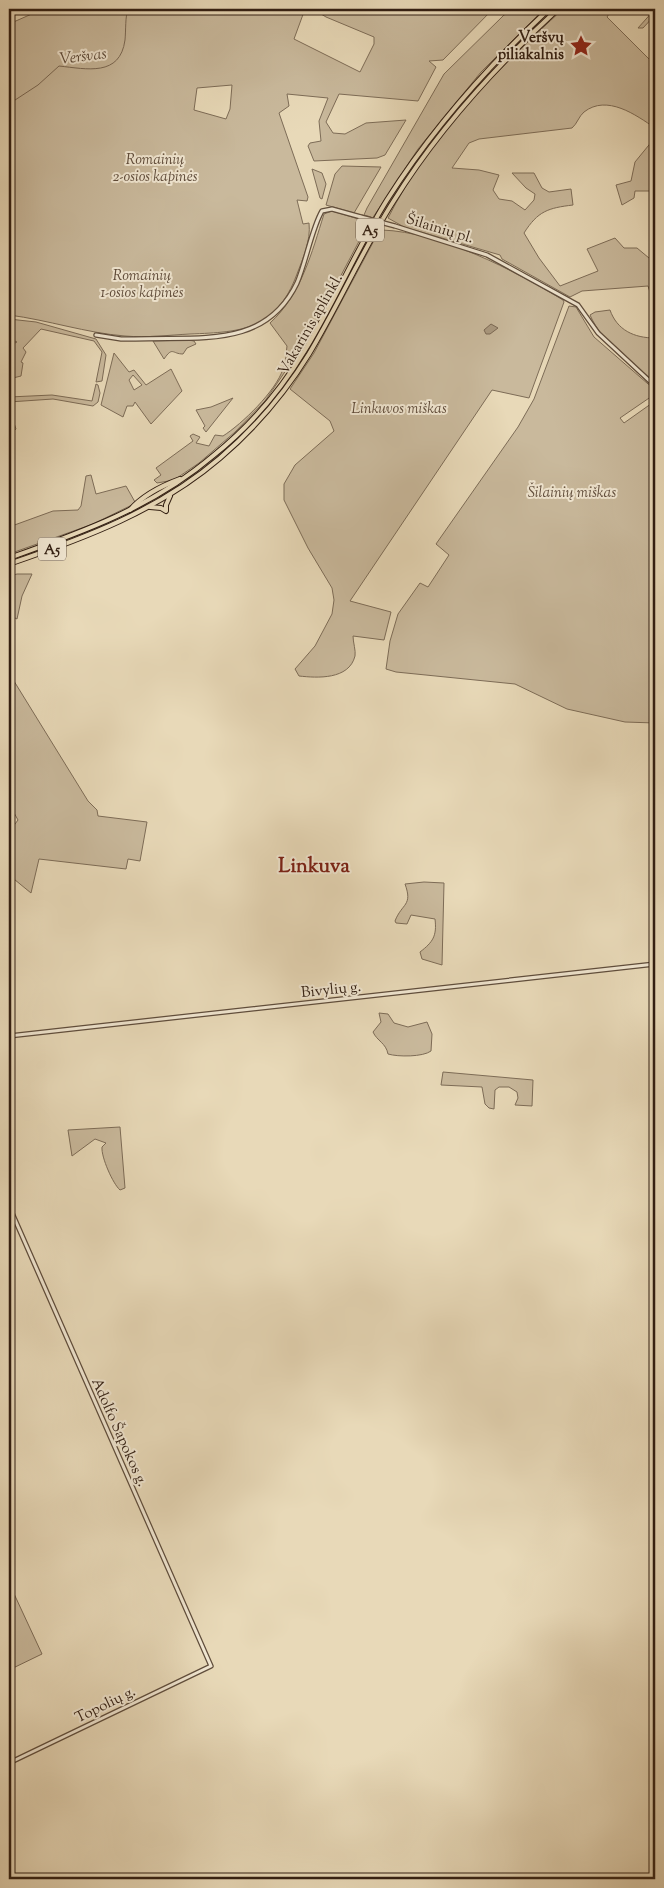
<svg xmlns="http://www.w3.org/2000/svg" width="664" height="1888" viewBox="0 0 664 1888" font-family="'Sorts Mill Goudy',serif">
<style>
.green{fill:#c9b99c;stroke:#7d6c57;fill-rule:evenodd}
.water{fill:#aa9980;stroke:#7a6854}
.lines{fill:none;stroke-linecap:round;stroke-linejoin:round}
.stream{stroke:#7a6854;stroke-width:1}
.tertiary-casing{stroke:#5f4d3c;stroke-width:5.5}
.trunk-casing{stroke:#311e12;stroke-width:6}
.tertiary{stroke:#f0e6d1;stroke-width:3}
.trunk{stroke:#e8d9b8;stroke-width:4}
.tertiary-bridge-casing{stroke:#5f4d3c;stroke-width:5.5;stroke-linecap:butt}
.tertiary-bridge{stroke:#f0e6d1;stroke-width:3}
.labels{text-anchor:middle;stroke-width:4;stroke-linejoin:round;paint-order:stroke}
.shield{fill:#f0e6d1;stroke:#6a5a4b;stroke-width:1}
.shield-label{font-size:14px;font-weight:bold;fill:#311e12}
.poi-label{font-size:15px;font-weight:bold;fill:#311e12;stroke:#f0e6d1;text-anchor:end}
.park-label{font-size:15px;font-style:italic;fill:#5f4c3b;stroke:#f0e6d1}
.street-label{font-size:15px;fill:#311e12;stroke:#f0e6d1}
.water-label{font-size:16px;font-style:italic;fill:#5b4938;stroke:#f0e6d1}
.district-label{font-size:20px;font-weight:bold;fill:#7a1f14;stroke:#f0e6d1}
</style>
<rect width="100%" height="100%" fill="#e8d9b8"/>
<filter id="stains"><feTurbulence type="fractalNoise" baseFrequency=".004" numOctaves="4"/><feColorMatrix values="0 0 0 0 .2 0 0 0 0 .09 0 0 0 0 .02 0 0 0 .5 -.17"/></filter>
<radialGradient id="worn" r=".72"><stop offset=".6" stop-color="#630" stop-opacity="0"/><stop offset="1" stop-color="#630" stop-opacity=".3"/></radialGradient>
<g class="green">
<path d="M43 9H305L294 39 360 72 374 44V37L326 17 313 9H493L443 60 429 61 436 67 418 101 339 94 326 122 333 133 345 134 366 123 406 120 385 155 377 158 314 161 308 146 310 143 321 141 319 121 328 98 287 94 289 106 279 113 308 197 307 201 297 200 303 224 309 223C311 241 303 258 297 274 276 330 243 332 190 334 169 335 147 338 125 336 86 333 48 320 9 315V24ZM232 85 230 109 226 119 194 110 197 88Z"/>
<path d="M516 9H544L481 72 418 149 366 228 308 338 265 401 235 432 199 463 174 480 157 483 154 480 161 475 156 468 193 441 190 436 193 434 200 437 196 443 209 446 215 435 223 436C242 424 276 391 283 369 286 362 286 353 287 346L270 323C301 295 312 252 324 214L332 211 369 222 371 217 364 215 367 208 444 74 504 15Z"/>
<polygon points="554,9 477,87 425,151 367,241 313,343 380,216 424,150 494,66"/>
<path d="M563 9H612L607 17 655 65V128C636 115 607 94 584 112 579 116 577 124 572 128L479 139 469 143 452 168 479 170 499 175 493 190 499 199 512 201 525 210 534 200 535 194 526 188 512 173H534L542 188 549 192 571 189 573 205C548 208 538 211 524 233L539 258 560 286 598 271 587 249 615 238 624 248H637L655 263V308L648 286 582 291 570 297 502 259 500 255 404 227 388 218C429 137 497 70 563 9Z"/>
<polygon points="655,9 655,15 643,28 638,28"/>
<polygon points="655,130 655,191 635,191 634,198 622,205 616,185 631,181 635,162 653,140"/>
<polygon points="342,166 381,167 354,213 326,205 335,174"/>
<polygon points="312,169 322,173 326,184 322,199 320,198"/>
<path d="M382 230C440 232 514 270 563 300L564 302 529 398 492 390 350 601 391 612 384 640 353 636C353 642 356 651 355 656 349 680 317 678 299 676L295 669 315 646 332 614 334 600 332 588 308 548 284 500V484L295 465 334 431 330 421 290 389 314 353 377 235Z"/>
<polygon points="569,306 576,307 594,337 655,390 655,394 620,418 624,423 655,401 655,723 625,722 567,709 515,684 396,672 386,669 390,641 398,614 420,583 428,587 449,555 436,544 518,427 534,399"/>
<path d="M610 310C617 330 634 338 655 338V384C634 364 602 343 590 315L595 312Z"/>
<polygon points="9,319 36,322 96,339 106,355 102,381 96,382 102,352 94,341 41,329 23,348 26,352 21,362 23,363 21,376 9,379 9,343 11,345 17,342 9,338"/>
<path d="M188 340 194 341 196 344 187 348 183 354C172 354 173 346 164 359L153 341Z"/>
<path d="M114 353 129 372 134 370 146 385 171 369 182 391 151 424 135 402 133 406H127L123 417 101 405ZM133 375 142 385 134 390 129 380Z"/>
<path d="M305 354C304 361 294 373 289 380 259 419 226 451 187 482L186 480C236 442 268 407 305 354Z"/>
<polygon points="96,384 98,385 100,393 98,402 93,406 53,399 9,402 9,397 52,395 92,401"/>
<polygon points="233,398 206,432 203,428 205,426 196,410 211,407"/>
<polygon points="9,408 16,429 9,436"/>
<polygon points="91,475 96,494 126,486 135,502 134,504 93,524 9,554 9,527 53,511 78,510 81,506 86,476"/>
<polygon points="179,485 141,510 94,532 9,562 120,519"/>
<polygon points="17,574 32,574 22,596 17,619 9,615 9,576"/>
<polygon points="9,673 88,801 97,810 98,816 147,822 140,861 128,859 126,869 39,859 31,893 9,875 9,832 18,820 9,804"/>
<path d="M424 882 444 883 442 965 422 959 420 952C433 942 437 936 435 919L411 915 407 924 396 923 395 921C402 903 413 906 405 884Z"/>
<path d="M379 1013 388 1014 394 1023 408 1027 427 1022 432 1034 431 1051C423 1057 398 1057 388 1054 386 1043 377 1041 373 1032L381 1022Z"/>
<polygon points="443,1072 533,1080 532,1106 515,1105 518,1098 517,1092 509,1087 499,1087 495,1090 494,1109 489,1108 485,1104 482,1087 441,1085"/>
<path d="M120 1127 125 1188 120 1190C113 1184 101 1157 102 1147L106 1143 95 1139 72 1156 68 1130Z"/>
<polygon points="9,1583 42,1654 9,1670"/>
</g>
<polygon class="water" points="491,324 498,328 490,334 486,334 484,330"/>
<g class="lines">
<path class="stream" d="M9 104 38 85 59 66C87 69 120 77 125 40 126 30 125 17 128 9"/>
<defs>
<g id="tertiary">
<polyline points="395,226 487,255 578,305 598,333 655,386"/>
<path d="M96 335 121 339H135C197 336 265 350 297 283 306 262 312 228 322 211L332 209 361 217"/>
<polyline points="9,1036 655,964"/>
<polyline points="9,1206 211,1666 9,1763"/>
</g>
<g id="trunk">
<polyline points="150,507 161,508 166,511 166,505 170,496"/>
<path d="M130 510C143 495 161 486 180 479"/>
<path d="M9 558C83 532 153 507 214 455 250 426 281 390 305 350 335 301 357 248 387 200 432 129 488 66 549 9"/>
<path d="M9 564C85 538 158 511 220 458 255 428 285 393 309 354 339 304 362 251 393 202 438 129 495 67 558 9"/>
</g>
</defs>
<use href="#tertiary" class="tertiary-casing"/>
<use href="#trunk" class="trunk-casing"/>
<use href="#tertiary" class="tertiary"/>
<use href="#trunk" class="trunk"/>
<defs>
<polyline id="tertiary-bridge" points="361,217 395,226"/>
</defs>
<use href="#tertiary-bridge" class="tertiary-bridge-casing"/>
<use href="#tertiary-bridge" class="tertiary-bridge"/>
</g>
<defs>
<symbol id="sight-bare" viewBox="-9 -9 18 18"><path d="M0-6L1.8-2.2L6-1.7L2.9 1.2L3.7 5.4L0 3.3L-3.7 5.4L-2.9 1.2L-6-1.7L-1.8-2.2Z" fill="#8f2418" stroke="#f0e6d1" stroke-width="2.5" paint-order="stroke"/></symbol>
</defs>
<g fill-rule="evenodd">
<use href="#sight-bare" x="565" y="30" width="32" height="32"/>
</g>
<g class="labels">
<g class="shield">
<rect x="356" y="218.5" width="28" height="23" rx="4"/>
<rect x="38" y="537.5" width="28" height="23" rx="4"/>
</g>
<g class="shield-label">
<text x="370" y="235">A5</text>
<text x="52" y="554">A5</text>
</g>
<g class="poi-label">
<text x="564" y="42">Veršvų<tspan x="564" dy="17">piliakalnis</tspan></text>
</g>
<g class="park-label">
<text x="155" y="164">Romainių<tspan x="155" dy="17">2-osios kapinės</tspan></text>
<text x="142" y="280">Romainių<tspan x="142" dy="17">1-osios kapinės</tspan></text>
<text x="399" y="413">Linkuvos miškas</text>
<text x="572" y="497">Šilainių miškas</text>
</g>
<g class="street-label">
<text transform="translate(440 228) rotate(17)" y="5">Šilainių pl.</text>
<text transform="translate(310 324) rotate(-60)" y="5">Vakarinis aplinkl.</text>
<text transform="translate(331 989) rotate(-6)" y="5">Bivylių g.</text>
<text transform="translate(120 1432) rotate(66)" y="5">Adolfo Šapokos g.</text>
<text transform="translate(105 1704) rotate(-26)" y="5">Topolių g.</text>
</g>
<g class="water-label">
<text transform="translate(83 55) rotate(-7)" y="6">Veršvas</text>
</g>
<g class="district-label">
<text x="314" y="872">Linkuva</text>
</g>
</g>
<rect width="664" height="1888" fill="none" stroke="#e8d9b8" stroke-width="30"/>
<rect x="10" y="10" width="644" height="1868" fill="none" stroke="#311e12" stroke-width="2.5"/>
<rect x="15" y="15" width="634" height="1858" fill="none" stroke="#311e12"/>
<rect width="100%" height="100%" filter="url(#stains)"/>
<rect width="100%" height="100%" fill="url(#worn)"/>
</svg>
